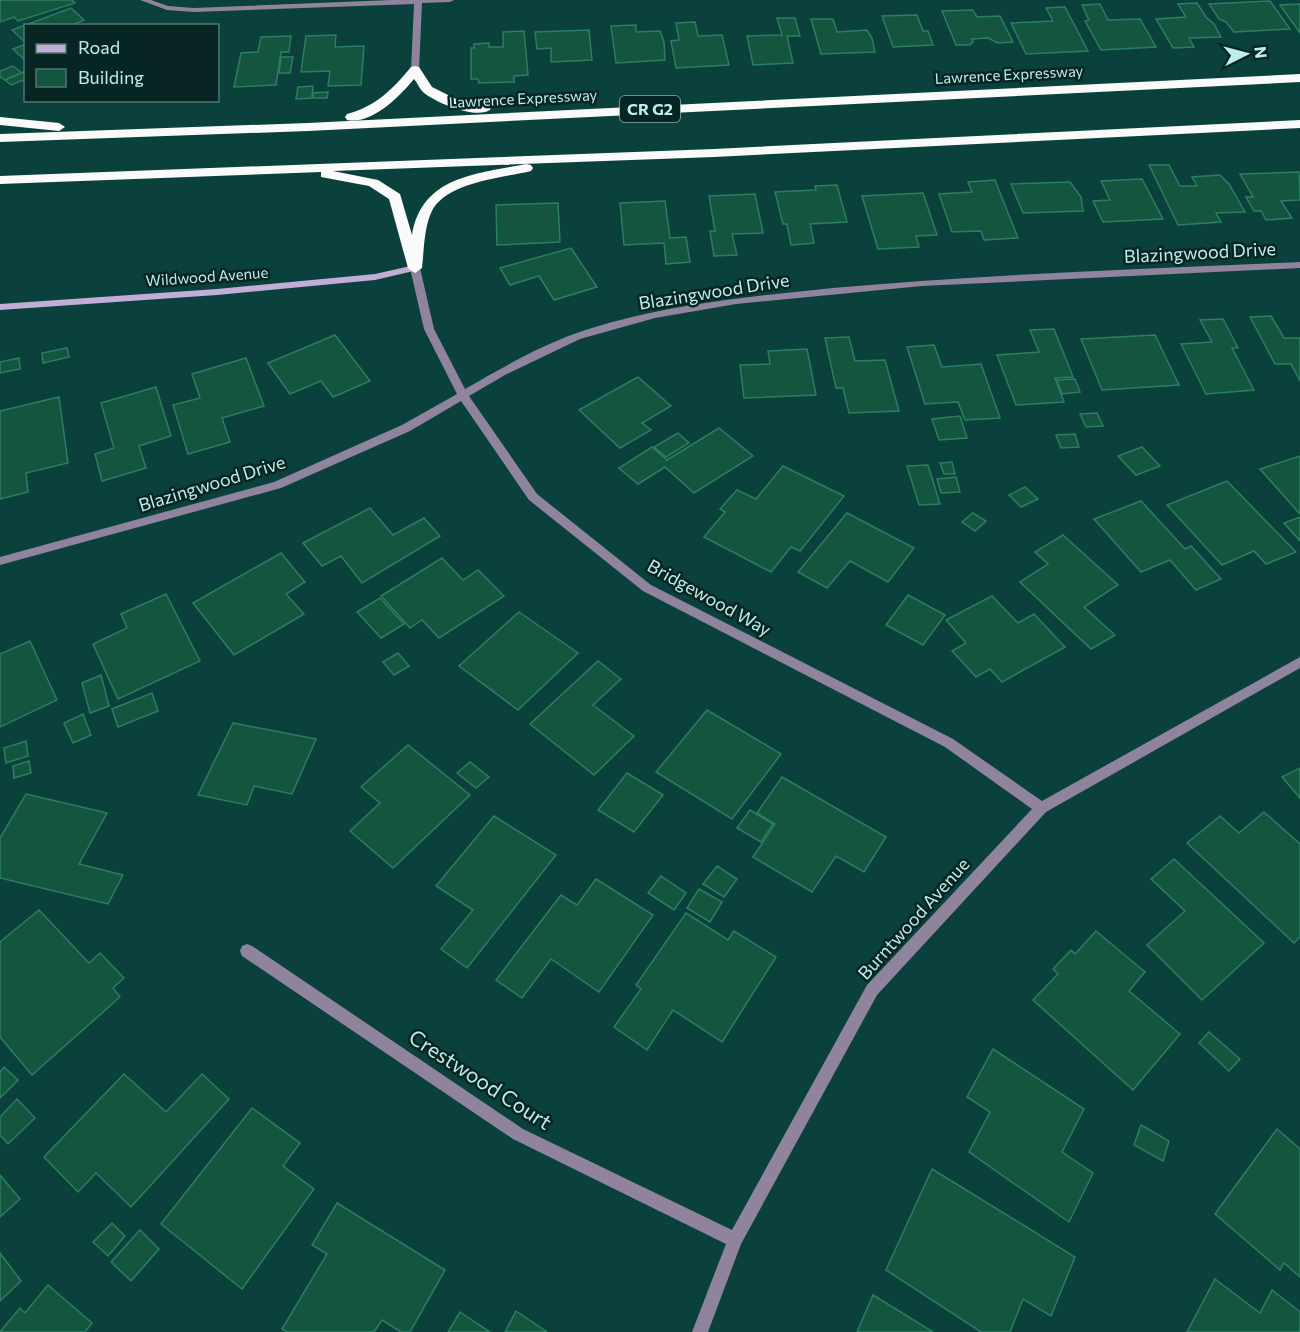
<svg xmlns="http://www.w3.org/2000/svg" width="1300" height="1332" viewBox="0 0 1300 1332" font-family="Commissioner,sans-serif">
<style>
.building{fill:#145540;stroke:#2b7e62;stroke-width:1.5}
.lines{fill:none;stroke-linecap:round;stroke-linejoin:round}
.street{fill:#90839d;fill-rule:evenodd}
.secondary{fill:#c2add7;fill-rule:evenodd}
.highway{fill:#fafafa;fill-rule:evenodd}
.labels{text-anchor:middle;stroke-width:5;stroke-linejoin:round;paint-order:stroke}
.far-street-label{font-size:15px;fill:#c1ede8;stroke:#062523}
.shield{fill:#062523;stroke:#89b1ad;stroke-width:1.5}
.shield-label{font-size:16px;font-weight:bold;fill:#c1ede8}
.street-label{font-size:18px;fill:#c1ede8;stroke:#062523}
.near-street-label{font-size:21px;fill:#c1ede8;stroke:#062523}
</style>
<rect width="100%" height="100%" fill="#0b413d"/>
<g class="building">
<polygon points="0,0 72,0 75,3 18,21 14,17 0,22"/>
<polygon points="1270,1 1290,29 1234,32 1226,22 1219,19 1209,4"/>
<polygon points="1197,3 1206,17 1214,24 1221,37 1189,38 1194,47 1173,48 1156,19 1186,17 1178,4"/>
<polygon points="1100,4 1108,20 1140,19 1156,47 1101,50 1085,21 1089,20 1082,5"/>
<polygon points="1300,4 1300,33 1280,5"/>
<polygon points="1065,7 1088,51 1026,54 1011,23 1053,21 1046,8"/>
<polygon points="71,8 84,20 70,26 26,26 26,43 12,30"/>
<polygon points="973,10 977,17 1000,16 1013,42 998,43 988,38 972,39 973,42 970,45 956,45 942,11"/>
<polygon points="917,15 923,31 928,31 933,45 893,47 882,16"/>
<polygon points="777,18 795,18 800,36 787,36 793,63 753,65 747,36 782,35"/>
<polygon points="811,19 833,19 837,32 867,30 872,38 875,52 821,54"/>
<polygon points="695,22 698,36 722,35 729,65 676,68 671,41 679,40 676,23"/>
<polygon points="636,25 636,32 660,31 664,42 665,60 616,63 611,26"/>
<polygon points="589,30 592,60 551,62 551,48 537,49 535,32"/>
<polygon points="524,31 528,75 514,76 514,82 479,83 478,79 471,79 471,48 474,48 474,44 489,43 489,47 503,47 503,32"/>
<polygon points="336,35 335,47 364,46 361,85 328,86 330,71 301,72 306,36"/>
<polygon points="291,36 289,52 281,52 276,85 234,87 241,53 258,52 261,37"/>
<polygon points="26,44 26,61 13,49"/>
<polygon points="281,57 293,57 290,73 279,73"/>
<polygon points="13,66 22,73 5,80 0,77 0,71"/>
<polygon points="26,71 26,79 11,85 5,80"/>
<polygon points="313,86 312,98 296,99 298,87"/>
<polygon points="328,92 327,98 313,98 313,93"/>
<polygon points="1149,165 1169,165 1180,186 1197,186 1192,177 1220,175 1229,184 1245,212 1216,213 1221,222 1178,225"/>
<polygon points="1299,172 1300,200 1281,201 1292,218 1266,220 1261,211 1254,211 1246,197 1253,197 1240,174"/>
<polygon points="1142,179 1163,219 1103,222 1093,201 1110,200 1101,181"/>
<polygon points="995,180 1018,238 984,240 981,231 952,232 939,194 972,192 968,182"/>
<polygon points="1070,182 1081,197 1083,211 1023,213 1011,184"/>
<polygon points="837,185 847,222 810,224 814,243 791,245 787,224 783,224 775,192 816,190 815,186"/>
<polygon points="923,193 937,235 916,236 919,247 878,249 862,196"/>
<polygon points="755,194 763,233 732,234 737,255 714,256 710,231 715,231 709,196"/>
<polygon points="665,201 670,238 686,237 690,262 666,264 664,243 624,245 620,203"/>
<polygon points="558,203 560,242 497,245 496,205"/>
<polygon points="571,248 597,287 554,300 539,276 510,285 500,268"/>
<polygon points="1271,316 1284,338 1300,338 1300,381 1291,364 1275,364 1250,317"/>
<polygon points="1223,319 1238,348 1232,348 1254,390 1206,394 1181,344 1212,342 1200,320"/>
<polygon points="1054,329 1073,377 1055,378 1064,402 1016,405 997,355 1039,352 1030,330"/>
<polygon points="335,335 370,381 333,397 321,381 290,394 268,363"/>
<polygon points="1155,335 1179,385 1102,390 1081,339"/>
<polygon points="849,337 855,361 885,360 899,411 849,413 843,388 836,388 825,338"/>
<polygon points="934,345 942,367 981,364 1000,418 965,420 958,402 925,404 907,347"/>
<polygon points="67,348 69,357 43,363 42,353"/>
<polygon points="807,349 816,395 744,398 740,365 770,364 768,351"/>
<polygon points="19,358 20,369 0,373 0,362"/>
<polygon points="246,358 264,406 222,418 230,442 188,454 173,405 200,398 192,374"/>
<polygon points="638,377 671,406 642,423 651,430 620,448 579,410"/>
<polygon points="1075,379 1080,392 1062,394 1057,380"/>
<polygon points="156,387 171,436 139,446 146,468 102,481 95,454 114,448 101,403"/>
<polygon points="59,397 68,463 26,473 28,492 0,499 0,411"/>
<polygon points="1097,413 1103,426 1086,427 1080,414"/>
<polygon points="960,416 967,438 939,440 932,419"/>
<polygon points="719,428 753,456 694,493 665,467 638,484 619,468 652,447 667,460"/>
<polygon points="678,433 689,443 666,457 654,447"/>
<polygon points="1075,434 1079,447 1061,448 1056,435"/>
<polygon points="1142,447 1160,466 1136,475 1118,456"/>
<polygon points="1300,456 1300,514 1260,469"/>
<polygon points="952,462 955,474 944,474 940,463"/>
<polygon points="928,465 940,504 919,505 907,466"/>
<polygon points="783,466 844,496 800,551 791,547 771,572 704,537 725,512 720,509 737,490 756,499"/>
<polygon points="956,477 960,492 941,493 937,479"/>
<polygon points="1227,481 1296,552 1266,564 1254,551 1222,565 1167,505"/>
<polygon points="1025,487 1038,499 1021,507 1009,495"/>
<polygon points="1141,501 1185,549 1191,546 1221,579 1196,590 1170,560 1141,572 1094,519"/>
<polygon points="370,508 393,535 424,518 440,536 362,583 341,556 322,566 303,543"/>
<polygon points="847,513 914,548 888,582 850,561 827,588 798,572"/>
<polygon points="973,513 986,521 975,531 962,522"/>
<polygon points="1300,517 1300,541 1284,523"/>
<polygon points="1063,535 1118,585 1084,607 1115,635 1091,649 1020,582 1048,564 1035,552"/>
<polygon points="281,553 305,582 286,594 304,614 234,655 193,603"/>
<polygon points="442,558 463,580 478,570 504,596 439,638 422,620 410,628 381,596"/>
<polygon points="166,594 200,661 118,699 93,644 127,628 121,614"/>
<polygon points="908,595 945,615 923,645 886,625"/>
<polygon points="992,596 1018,623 1034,614 1065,647 1002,682 990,669 976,677 952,651 966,643 946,620"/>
<polygon points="380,598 404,624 381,638 357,612"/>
<polygon points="519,612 578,653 518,710 459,666"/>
<polygon points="30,641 57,700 0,727 0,654"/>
<polygon points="398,653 409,666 394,675 383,662"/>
<polygon points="598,661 621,679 593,705 634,736 594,775 530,724"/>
<polygon points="101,675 109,706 90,713 82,683"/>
<polygon points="152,693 158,711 118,727 112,709"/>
<polygon points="707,710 781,754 732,819 656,772"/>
<polygon points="83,714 91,735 73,743 64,723"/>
<polygon points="233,723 316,739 292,794 254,786 247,805 198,795"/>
<polygon points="26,741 28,756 6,763 4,748"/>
<polygon points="408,745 470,795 393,868 350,831 380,803 361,787"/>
<polygon points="29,761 31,773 14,778 13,766"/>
<polygon points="470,762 489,777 476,788 457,773"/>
<polygon points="1300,768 1300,798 1282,777"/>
<polygon points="627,773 663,795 634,832 598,810"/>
<polygon points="782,777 886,837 864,872 836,856 812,892 753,857 775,824 757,813"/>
<polygon points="26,794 107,813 79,864 123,875 108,904 0,878 0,838"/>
<polygon points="750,810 773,824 761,842 737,828"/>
<polygon points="1264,812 1300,844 1300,937 1294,943 1187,843 1220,816 1239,833"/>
<polygon points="494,816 556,855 467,968 441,949 473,910 436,886"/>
<polygon points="1174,859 1264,943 1202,1000 1147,945 1185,911 1151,879"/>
<polygon points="717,866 737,879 724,897 703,884"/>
<polygon points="661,876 686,893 674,910 648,893"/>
<polygon points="596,879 653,915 599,992 551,959 522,998 496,980 561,895 577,905"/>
<polygon points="699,889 722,902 710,922 687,908"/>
<polygon points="39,910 89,963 100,953 124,978 113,988 120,997 32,1075 0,1037 0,942"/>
<polygon points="686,913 728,940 734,931 776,957 722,1042 673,1010 647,1050 614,1027 641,989 636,985"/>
<polygon points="1096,931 1145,972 1129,991 1180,1034 1133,1090 1033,1000 1058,974 1053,969 1071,950 1075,954"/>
<polygon points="1209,1032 1240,1059 1229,1071 1199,1043"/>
<polygon points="993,1049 1084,1109 1062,1152 1093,1173 1069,1222 969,1152 990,1112 967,1097"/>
<polygon points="4,1067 18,1080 0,1098 0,1072"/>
<polygon points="124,1074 166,1112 202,1074 229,1099 131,1207 96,1173 78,1192 44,1157"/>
<polygon points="17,1099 35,1118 8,1144 0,1135 0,1117"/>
<polygon points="252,1108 300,1143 283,1166 314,1189 242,1289 161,1224"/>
<polygon points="1141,1125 1169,1141 1163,1161 1134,1145"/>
<polygon points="1277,1129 1300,1149 1300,1277 1284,1263 1280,1270 1215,1214"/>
<polygon points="932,1169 1075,1257 1051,1316 1023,1299 1010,1332 981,1332 886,1270"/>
<polygon points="0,1175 20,1199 0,1217"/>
<polygon points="337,1203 445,1270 410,1332 401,1332 382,1320 374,1332 287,1332 282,1329 327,1254 312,1245"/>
<polygon points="112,1223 125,1236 108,1256 93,1242"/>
<polygon points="140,1230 159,1249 131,1281 111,1262"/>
<polygon points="0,1253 21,1281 0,1301"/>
<polygon points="1215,1279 1260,1313 1272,1290 1300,1312 1300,1332 1187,1332"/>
<polygon points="48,1285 92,1323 85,1332 0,1332 20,1308 25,1313"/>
<polygon points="873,1295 933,1332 857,1332"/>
<polygon points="516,1311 547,1332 505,1332"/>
<polygon points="460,1312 490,1332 448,1332"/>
</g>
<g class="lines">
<g class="street">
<polygon points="140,0 151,0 168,6 194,8 392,0 454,0 450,2 422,3 419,70 415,72 411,70 414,4 194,12 167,10"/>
<path d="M1300 262V268L922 286 736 304 655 318 580 339 505 375 469 396 537 494 651 585 953 739 1042 801 1300 657V668L1046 812 877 995 741 1244 708 1332H692L726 1244 513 1139 242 956 240 951 242 946 247 944 252 946 523 1129 732 1230 867 985 1032 809 945 747 643 591 529 500 461 401 410 431 281 488 0 565V557L274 482 402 425 457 394 424 329 410 268 415 265 420 268 434 329 465 389C498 370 538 347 574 334 657 305 746 297 833 288 988 274 1144 269 1300 262Z"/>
</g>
<polygon class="secondary" points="415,265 420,268 418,270 375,280 217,295 0,310 0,304 217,289 375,274"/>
<g class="highway">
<path d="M415 66 419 67 432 87 466 104 485 105 491 109C478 121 433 102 422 91 419 88 417 82 414 79 400 96 372 125 347 120L345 117 347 114C376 106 392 90 411 67Z"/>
<polygon points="1300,74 1300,82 308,131 0,142 0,134 308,123"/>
<polygon points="0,117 59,123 65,127 59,131 0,125"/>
<path d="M1300 120V128L714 157 333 171 378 180 400 194 412 235C422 176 476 174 526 164L531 165 533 168 531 171C502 178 444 182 431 213 424 229 424 250 422 268L415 273 408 268 389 199 369 186 321 177V172L0 184V176L714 149Z"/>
</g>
</g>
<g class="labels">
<g class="far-street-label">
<text transform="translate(1009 75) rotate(-3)" y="5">Lawrence Expressway</text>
<text transform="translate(523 99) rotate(-3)" y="5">Lawrence Expressway</text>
<text transform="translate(207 277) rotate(-4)" y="5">Wildwood Avenue</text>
</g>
<rect class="shield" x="620" y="96" width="60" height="26" rx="4.5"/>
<g class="shield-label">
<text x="650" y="115">CR G2</text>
</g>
<g class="street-label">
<text transform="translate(1200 253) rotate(-3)" y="6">Blazingwood Drive</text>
<text transform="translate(714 292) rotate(-9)" y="6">Blazingwood Drive</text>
<text transform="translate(212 484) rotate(-17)" y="6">Blazingwood Drive</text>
<text transform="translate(709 598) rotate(29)" y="6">Bridgewood Way</text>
<text transform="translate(914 919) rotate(-48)" y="6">Burntwood Avenue</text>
</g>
<g class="near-street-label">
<text transform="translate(480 1080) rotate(33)" y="7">Crestwood Court</text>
</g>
</g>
<rect x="24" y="24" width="195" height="78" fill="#062523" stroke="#517572" stroke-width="1.5"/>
<rect x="36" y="44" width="30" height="9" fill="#c2add7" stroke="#517572" stroke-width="1.5"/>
<text x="78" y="54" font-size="18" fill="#c1ede8">Road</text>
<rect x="36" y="69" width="30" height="18" fill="#145540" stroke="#517572" stroke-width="1.5"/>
<text x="78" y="84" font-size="18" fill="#c1ede8">Building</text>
<g transform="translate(1246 54) rotate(84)" stroke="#062523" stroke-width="4.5" paint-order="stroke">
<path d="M0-4.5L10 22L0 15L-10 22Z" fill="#c1ede8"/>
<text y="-9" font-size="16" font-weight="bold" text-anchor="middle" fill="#c1ede8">N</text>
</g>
</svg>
